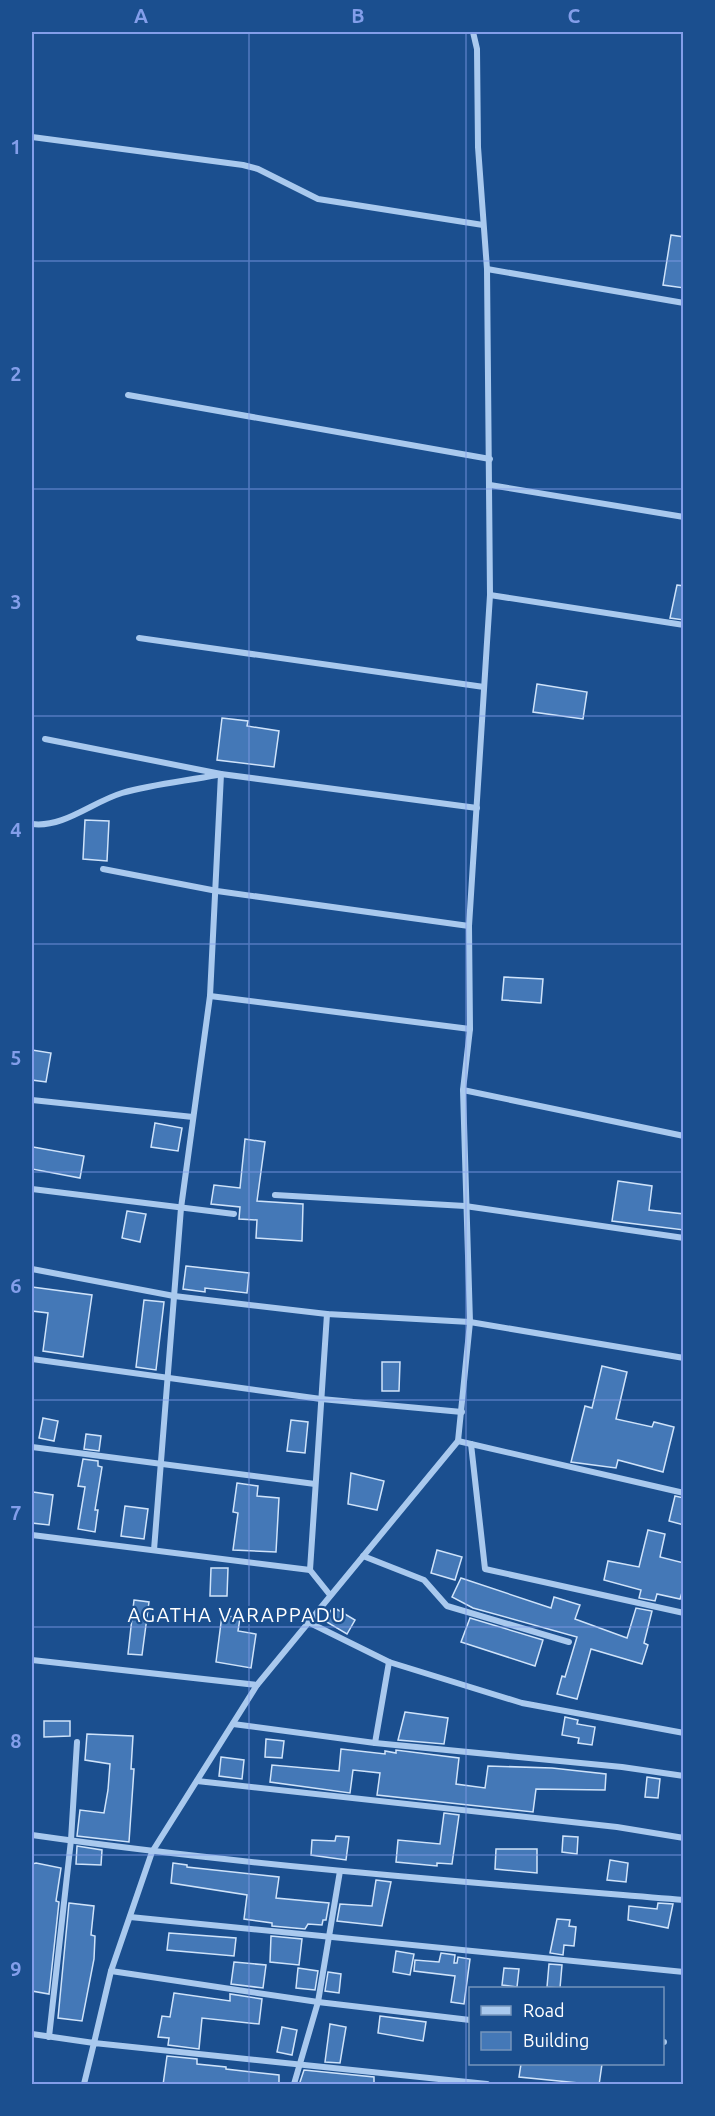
<svg xmlns="http://www.w3.org/2000/svg" width="715" height="2116" viewBox="0 0 715 2116" font-family="Ubuntu,sans-serif">
<style>
.building{fill:#4478b7;stroke:#cfe3fa;stroke-width:1.5}
.lines{fill:none;stroke-linecap:round;stroke-linejoin:round}
.street{stroke:#a9c9ee;stroke-width:6}
.grid{fill:none;stroke:#839eea;stroke-width:1.5;stroke-opacity:0.55}
.labels{text-anchor:middle;stroke-width:4.5;stroke-linejoin:round;paint-order:stroke}
.neighbourhood-label{font-size:20px;letter-spacing:1.5px;fill:#fff;stroke:#1b4f8f}
.neatline{fill:none;stroke:#839eea;stroke-width:2}
.grid-label{font-size:20px;text-anchor:middle;font-weight:bold;fill:#839eea}
</style>
<rect width="100%" height="100%" fill="#1b4f8f"/>
<g class="building">
<polygon points="671,235 684,237 684,288 663,285"/>
<polygon points="677,585 684,586 684,620 670,618"/>
<polygon points="537,684 587,692 583,719 533,712"/>
<polygon points="222,718 248,721 247,726 279,731 274,767 217,760"/>
<polygon points="85,820 109,821 107,861 83,859"/>
<polygon points="504,977 543,979 541,1003 502,1000"/>
<polygon points="32,1050 51,1053 46,1082 32,1080"/>
<polygon points="155,1123 182,1128 178,1151 151,1147"/>
<polygon points="245,1139 265,1142 257,1201 303,1204 302,1241 256,1238 257,1220 239,1219 240,1207 211,1204 214,1185 240,1188"/>
<polygon points="33,1147 84,1156 80,1178 32,1169"/>
<polygon points="618,1181 652,1186 649,1210 684,1214 684,1230 612,1221"/>
<polygon points="127,1211 146,1214 140,1242 122,1238"/>
<polygon points="186,1266 249,1273 247,1293 205,1288 205,1292 183,1289"/>
<polygon points="32,1287 92,1295 83,1357 43,1351 48,1313 32,1311"/>
<polygon points="144,1300 164,1302 156,1370 136,1367"/>
<polygon points="382,1362 400,1362 399,1391 382,1391"/>
<polygon points="602,1366 627,1372 616,1419 652,1427 654,1422 674,1427 663,1472 618,1460 616,1468 571,1462 585,1406 592,1408"/>
<polygon points="43,1418 58,1421 54,1441 39,1438"/>
<polygon points="291,1420 308,1422 305,1453 287,1451"/>
<polygon points="86,1434 101,1436 99,1451 84,1449"/>
<polygon points="83,1459 98,1461 98,1466 102,1467 95,1510 98,1510 95,1532 78,1529 85,1487 78,1486"/>
<polygon points="351,1473 384,1481 377,1510 348,1504"/>
<polygon points="237,1483 258,1486 257,1496 279,1498 276,1552 233,1550 238,1513 233,1512"/>
<polygon points="33,1492 53,1495 49,1525 32,1523"/>
<polygon points="675,1496 684,1498 684,1525 669,1521"/>
<polygon points="125,1506 148,1509 144,1539 121,1536"/>
<polygon points="648,1530 665,1534 660,1557 684,1563 684,1586 680,1599 657,1594 655,1601 639,1598 641,1590 604,1580 608,1561 639,1567"/>
<polygon points="437,1550 462,1557 455,1580 431,1573"/>
<polygon points="211,1568 228,1568 227,1596 210,1596"/>
<polygon points="461,1578 551,1608 554,1597 580,1605 575,1619 627,1638 636,1608 652,1611 644,1643 648,1645 642,1664 591,1649 577,1699 557,1694 562,1676 565,1677 577,1637 473,1608 452,1597"/>
<polygon points="134,1600 149,1602 142,1655 128,1654"/>
<polygon points="333,1607 355,1620 347,1634 325,1621"/>
<polygon points="222,1615 240,1618 238,1631 256,1634 251,1668 216,1662"/>
<polygon points="470,1618 543,1640 535,1666 461,1642"/>
<polygon points="405,1712 448,1718 444,1744 398,1740"/>
<polygon points="565,1717 578,1720 577,1724 595,1727 592,1745 578,1743 579,1738 562,1735"/>
<polygon points="44,1721 70,1721 70,1736 44,1737"/>
<polygon points="87,1734 133,1736 131,1769 134,1769 129,1842 77,1836 80,1810 104,1813 108,1790 110,1764 85,1760"/>
<polygon points="266,1739 284,1741 282,1758 265,1757"/>
<polygon points="341,1749 385,1754 385,1751 396,1753 396,1750 459,1758 456,1784 485,1788 488,1766 552,1768 606,1774 605,1790 536,1789 533,1812 377,1795 380,1773 353,1770 350,1793 270,1782 272,1765 339,1771"/>
<polygon points="221,1757 244,1760 242,1779 219,1776"/>
<polygon points="647,1777 660,1779 658,1798 645,1797"/>
<polygon points="444,1813 459,1815 452,1864 437,1863 437,1866 396,1862 398,1840 440,1844"/>
<polygon points="336,1836 349,1837 346,1860 311,1855 312,1840 335,1841"/>
<polygon points="563,1836 578,1837 577,1854 562,1852"/>
<polygon points="77,1846 102,1850 101,1865 76,1864"/>
<polygon points="496,1849 537,1849 537,1873 495,1869"/>
<polygon points="610,1860 628,1863 626,1882 607,1880"/>
<polygon points="36,1863 61,1868 56,1901 59,1902 49,1994 32,1991 32,1864"/>
<polygon points="173,1863 187,1865 187,1867 279,1877 276,1898 329,1903 326,1920 323,1920 322,1925 308,1924 305,1929 272,1926 272,1923 244,1919 247,1895 171,1883"/>
<polygon points="376,1880 391,1882 382,1926 337,1921 340,1904 372,1906"/>
<polygon points="69,1903 94,1906 91,1935 95,1936 94,1959 82,2021 58,2018"/>
<polygon points="658,1903 673,1904 668,1928 628,1920 629,1906 657,1909"/>
<polygon points="557,1919 570,1920 569,1926 576,1927 574,1946 564,1945 563,1955 550,1953"/>
<polygon points="169,1933 236,1938 234,1956 167,1950"/>
<polygon points="271,1936 302,1939 299,1965 270,1962"/>
<polygon points="396,1951 414,1954 410,1975 393,1972"/>
<polygon points="441,1953 455,1955 454,1963 457,1963 458,1957 470,1959 464,2004 451,2002 455,1976 414,1971 415,1960 439,1962"/>
<polygon points="234,1962 266,1965 263,1988 231,1984"/>
<polygon points="549,1964 562,1965 560,1988 547,1987"/>
<polygon points="298,1968 318,1971 315,1990 296,1988"/>
<polygon points="504,1968 519,1969 517,1987 502,1985"/>
<polygon points="328,1972 341,1974 339,1993 325,1991"/>
<polygon points="174,1993 230,2001 230,1994 262,1999 259,2024 202,2018 199,2049 168,2045 169,2038 158,2037 162,2016 170,2017"/>
<polygon points="380,2016 426,2022 423,2041 378,2033"/>
<polygon points="330,2024 346,2027 340,2063 325,2062"/>
<polygon points="282,2027 297,2030 292,2055 277,2052"/>
<polygon points="167,2056 197,2059 197,2064 226,2067 226,2069 279,2075 279,2085 163,2085"/>
<polygon points="521,2064 602,2064 599,2085 519,2077"/>
<polygon points="304,2070 374,2077 374,2085 299,2085"/>
</g>
<g class="lines">
<g class="street">
<polyline points="32,137 243,165 258,169 318,199 483,225"/>
<polyline points="487,269 684,303"/>
<polyline points="128,395 490,459"/>
<polyline points="490,485 684,517"/>
<polyline points="490,595 684,625"/>
<polyline points="139,638 484,687"/>
<polyline points="45,739 221,774 477,808"/>
<path d="M32 824C64 828 92 802 122 793 153 784 186 781 217 775"/>
<polyline points="103,869 217,891 469,926"/>
<polyline points="210,996 470,1029"/>
<polyline points="463,1090 684,1136"/>
<polyline points="32,1100 193,1117"/>
<polyline points="32,1189 234,1214"/>
<polyline points="275,1195 465,1206 684,1238"/>
<polyline points="32,1269 174,1296 327,1314 470,1322 684,1358"/>
<polyline points="327,1314 310,1570 330,1595"/>
<polyline points="32,1359 321,1399 462,1412"/>
<polyline points="458,1441 684,1493"/>
<polyline points="471,1444 485,1569 684,1613"/>
<polyline points="32,1447 315,1484"/>
<polyline points="32,1535 310,1570"/>
<polyline points="154,1550 181,1208 210,996 221,774"/>
<polyline points="363,1556 424,1580 447,1606 569,1642"/>
<polyline points="308,1622 389,1662 522,1703 684,1733"/>
<polyline points="32,1660 257,1685"/>
<polyline points="233,1724 375,1743 622,1767 684,1776"/>
<polyline points="375,1743 389,1662"/>
<polyline points="197,1781 617,1827 684,1838"/>
<path d="M32 1835C248 1866 466 1882 684 1900"/>
<polyline points="130,1917 684,1972"/>
<polyline points="111,1971 318,2002 470,2020"/>
<polyline points="32,2034 94,2043 111,1971 152,1852 257,1685 458,1441 470,1322 463,1090 470,1029 469,926 490,595 487,269 478,147 477,49 473,32"/>
<polyline points="49,2037 71,1840 77,1742"/>
<polyline points="662,2042 664,2042"/>
<polyline points="84,2084 94,2043 487,2084"/>
<polyline points="294,2084 318,2002 340,1871"/>
</g>
</g>
<path class="grid" d="M249 32V2084M466 32V2084M32 261H684M32 489H684M32 716H684M32 944H684M32 1172H684M32 1400H684M32 1627H684M32 1855H684"/>
<g class="labels">
<g class="neighbourhood-label">
<text x="237" y="1622">AGATHA VARAPPADU</text>
</g>
</g>
<rect width="715" height="2116" fill="none" stroke="#1b4f8f" stroke-width="66"/>
<rect x="469" y="1987" width="195" height="78" fill="#1b4f8f" stroke="#7695bc" stroke-width="1.5"/>
<rect x="481" y="2006" width="30" height="9" fill="#a9c9ee" stroke="#7695bc" stroke-width="1.5"/>
<text x="523" y="2017" font-size="18" fill="#ffffff">Road</text>
<rect x="481" y="2032" width="30" height="18" fill="#4478b7" stroke="#7695bc" stroke-width="1.5"/>
<text x="523" y="2047" font-size="18" fill="#ffffff">Building</text>
<rect x="33" y="33" width="649" height="2050" class="neatline"/>
<g class="grid-label">
<text x="141" y="23">A</text>
<text x="358" y="23">B</text>
<text x="574" y="23">C</text>
<text x="16" y="154">1</text>
<text x="16" y="381">2</text>
<text x="16" y="609">3</text>
<text x="16" y="837">4</text>
<text x="16" y="1065">5</text>
<text x="16" y="1293">6</text>
<text x="16" y="1520">7</text>
<text x="16" y="1748">8</text>
<text x="16" y="1976">9</text>
</g>
</svg>
